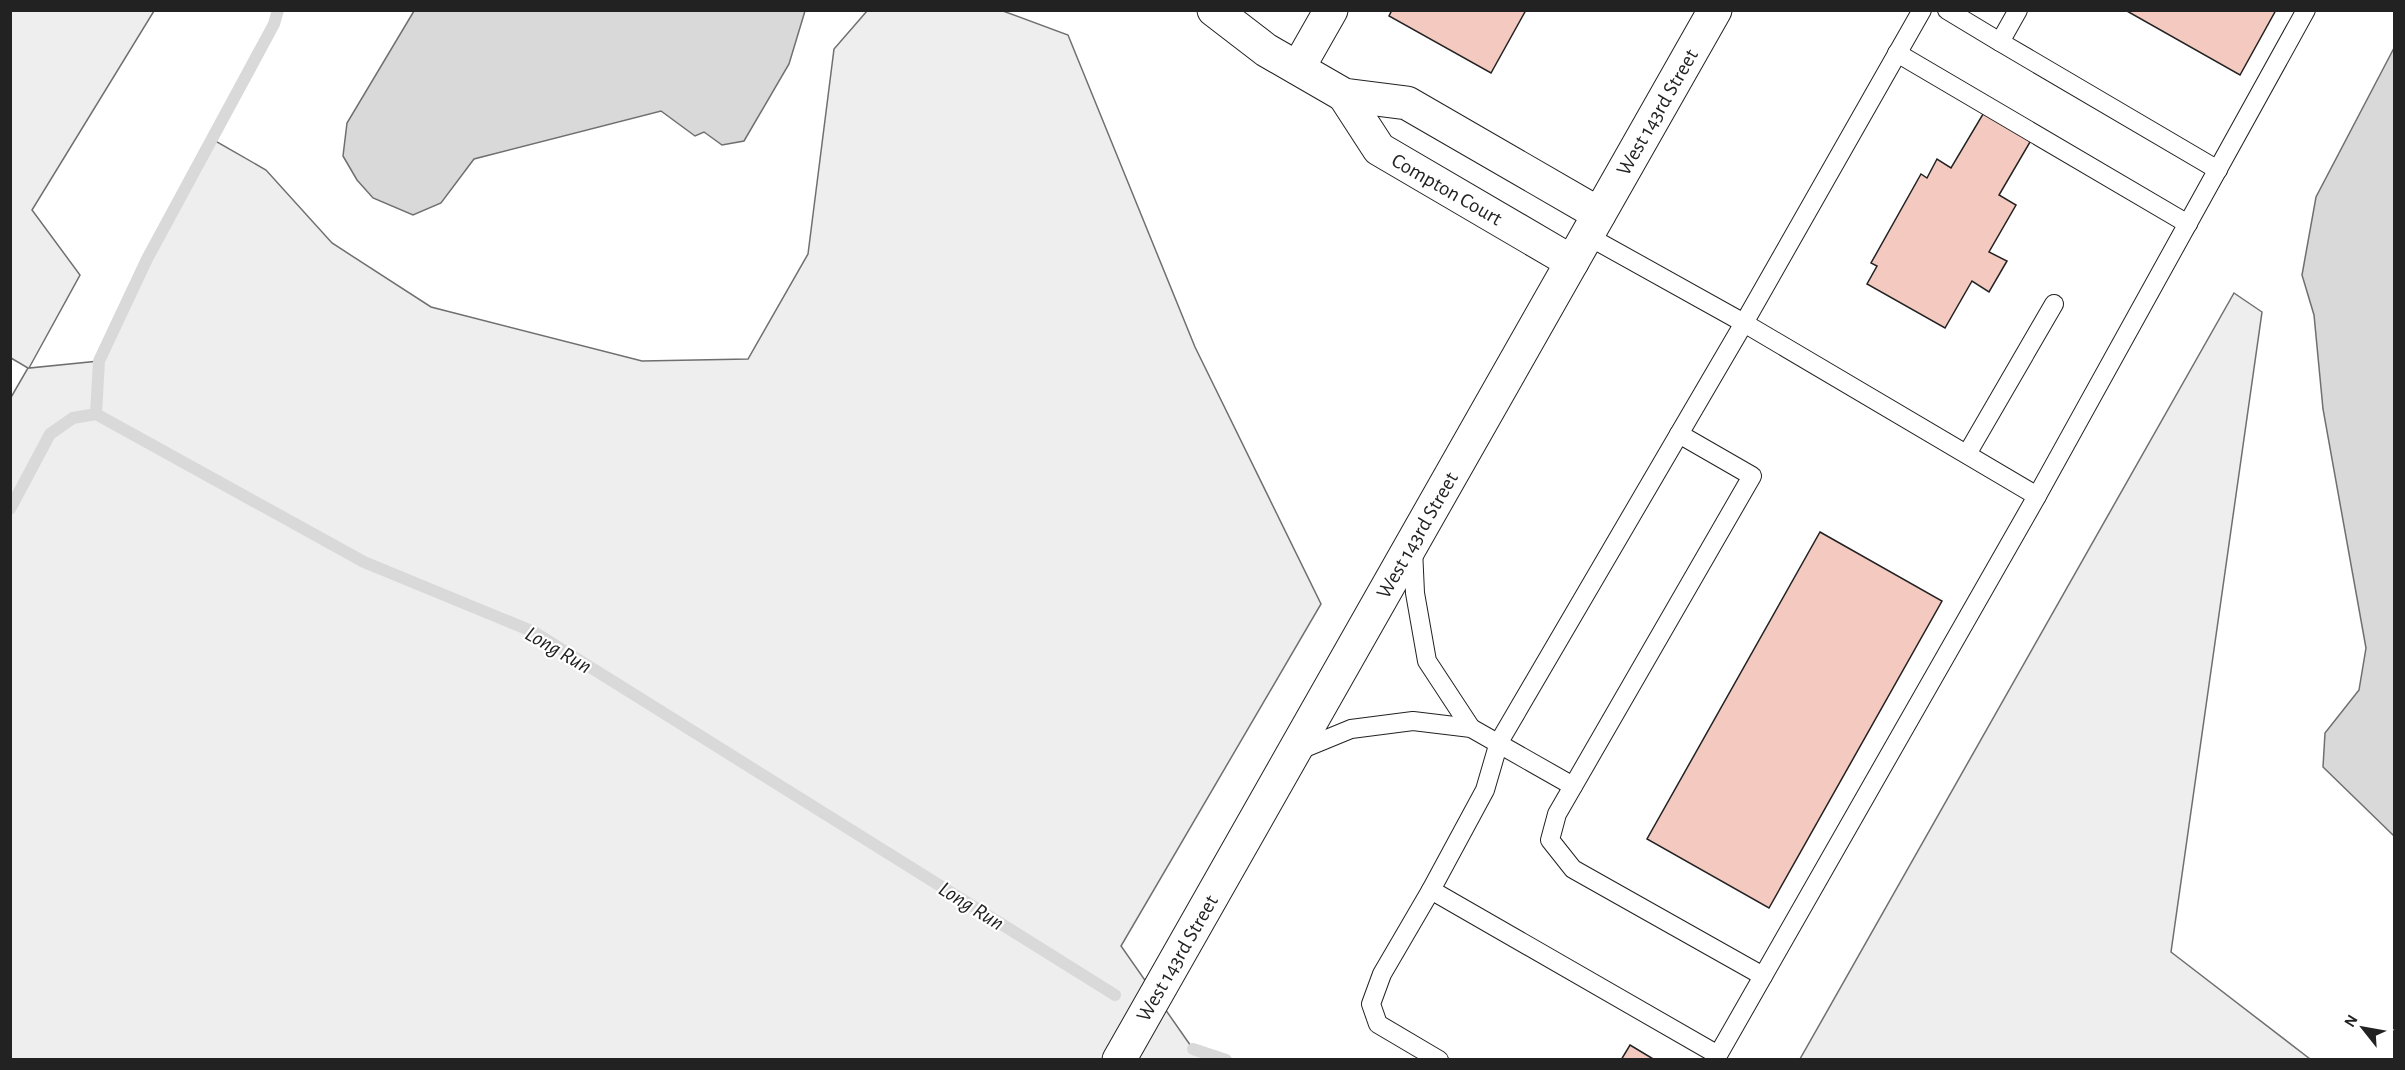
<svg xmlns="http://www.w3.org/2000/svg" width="2405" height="1070" viewBox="0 0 2405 1070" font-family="'Alegreya Sans',sans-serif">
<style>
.green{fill:#eee;stroke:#6f6f6f;stroke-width:1.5}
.water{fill:#d9d9d9;stroke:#6f6f6f;stroke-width:1.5}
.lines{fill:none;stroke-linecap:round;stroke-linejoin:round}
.stream{stroke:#d9d9d9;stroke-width:12}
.building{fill:#f3c9c0;stroke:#222;stroke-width:1.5}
.service-casing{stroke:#222;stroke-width:20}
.minor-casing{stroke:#222;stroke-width:35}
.secondary-casing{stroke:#222;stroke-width:35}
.service{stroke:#fff;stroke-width:18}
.minor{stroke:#fff;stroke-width:33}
.secondary{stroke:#fff;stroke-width:33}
.labels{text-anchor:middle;stroke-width:4.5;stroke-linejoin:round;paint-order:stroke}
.street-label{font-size:21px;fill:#222;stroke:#fff}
.water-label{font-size:22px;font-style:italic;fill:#222;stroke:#fff}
</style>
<rect width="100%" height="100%" fill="#fff"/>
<g class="green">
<polygon points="10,11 154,11 32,210 80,275 29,368 99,361 147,259 212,139 266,170 332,243 431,307 642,361 748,359 808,254 834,49 867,11 1003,11 1068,35 1195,347 1321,604 1121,946 1193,1049 1226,1059 11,1059 10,399 28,368 11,358"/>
<polygon points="2234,293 2262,312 2171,952 2310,1059 1800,1059"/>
</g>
<g class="water">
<polygon points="414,11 414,10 805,11 789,64 744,141 722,145 704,132 695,136 661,111 474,159 441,203 413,215 373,198 357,180 343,156 347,123"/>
<polygon points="2394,48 2394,836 2323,767 2325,733 2359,690 2366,648 2323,409 2314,315 2302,275 2316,197"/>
</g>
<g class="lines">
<g class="stream">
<polyline points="96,414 99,361 147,259 274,24 278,10"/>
<polyline points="10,509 50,434 73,418 96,414 364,562 534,632 1115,995"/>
<polyline points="1193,1049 1226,1060"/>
</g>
</g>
<g class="building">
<polygon points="1392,10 1526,10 1491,73 1389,16"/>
<polygon points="2125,10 2276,10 2240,75"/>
<polygon points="1986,109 2033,137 1999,195 2016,205 1989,252 2007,261 1989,292 1972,281 1945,328 1867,284 1877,266 1871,263 1921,174 1927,178 1937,159 1951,168"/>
<polygon points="1820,532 1942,601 1769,908 1647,839"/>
<polygon points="1630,1045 1655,1060 1621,1060"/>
</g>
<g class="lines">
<defs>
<g id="service">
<polyline points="1922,10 1744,323 1499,742 1485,790 1431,890 1718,1055 2037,496"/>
<polyline points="1947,10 2000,42 2018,10"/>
<polyline points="2000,42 2218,170"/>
<polyline points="1897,53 2188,224"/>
<polyline points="1586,235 1744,323 2037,496 2306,10"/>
<polyline points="1679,434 1752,476 1557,814 1550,840 1573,869 1763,976"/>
<polyline points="1967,454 2054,304"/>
<polyline points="1413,549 1415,593 1427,661 1471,728"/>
<polyline points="1295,752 1351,729 1413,721 1471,728 1573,786"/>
<polyline points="1431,890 1382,974 1371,1004 1378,1024 1439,1060"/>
</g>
<g id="minor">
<polyline points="1214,10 1266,50 1344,95 1407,103 1599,214"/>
<polyline points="1298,68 1331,10"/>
<polyline points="1344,95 1379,149 1572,262"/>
</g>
<polyline id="secondary" points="1119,1060 1715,10"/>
</defs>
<use href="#service" class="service-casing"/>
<use href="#minor" class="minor-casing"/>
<use href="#secondary" class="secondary-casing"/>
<use href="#service" class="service"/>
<use href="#minor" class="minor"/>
<use href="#secondary" class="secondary"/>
</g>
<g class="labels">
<g class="street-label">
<text transform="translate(1657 112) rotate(-60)" y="7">West 143rd Street</text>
<text transform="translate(1447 189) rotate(30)" y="7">Compton Court</text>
<text transform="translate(1417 535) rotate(-60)" y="7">West 143rd Street</text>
<text transform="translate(1177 958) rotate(-60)" y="7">West 143rd Street</text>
</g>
<g class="water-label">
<text transform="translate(559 649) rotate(30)" y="8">Long Run</text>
<text transform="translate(972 905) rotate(32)" y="8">Long Run</text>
</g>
</g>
<rect width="2405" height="1070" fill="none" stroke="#222222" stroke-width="24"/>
<g transform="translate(2363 1028) rotate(301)" stroke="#ffffff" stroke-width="4.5" paint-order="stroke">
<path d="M0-4.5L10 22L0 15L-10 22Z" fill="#222222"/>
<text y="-9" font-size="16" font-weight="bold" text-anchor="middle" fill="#222222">N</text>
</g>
</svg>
